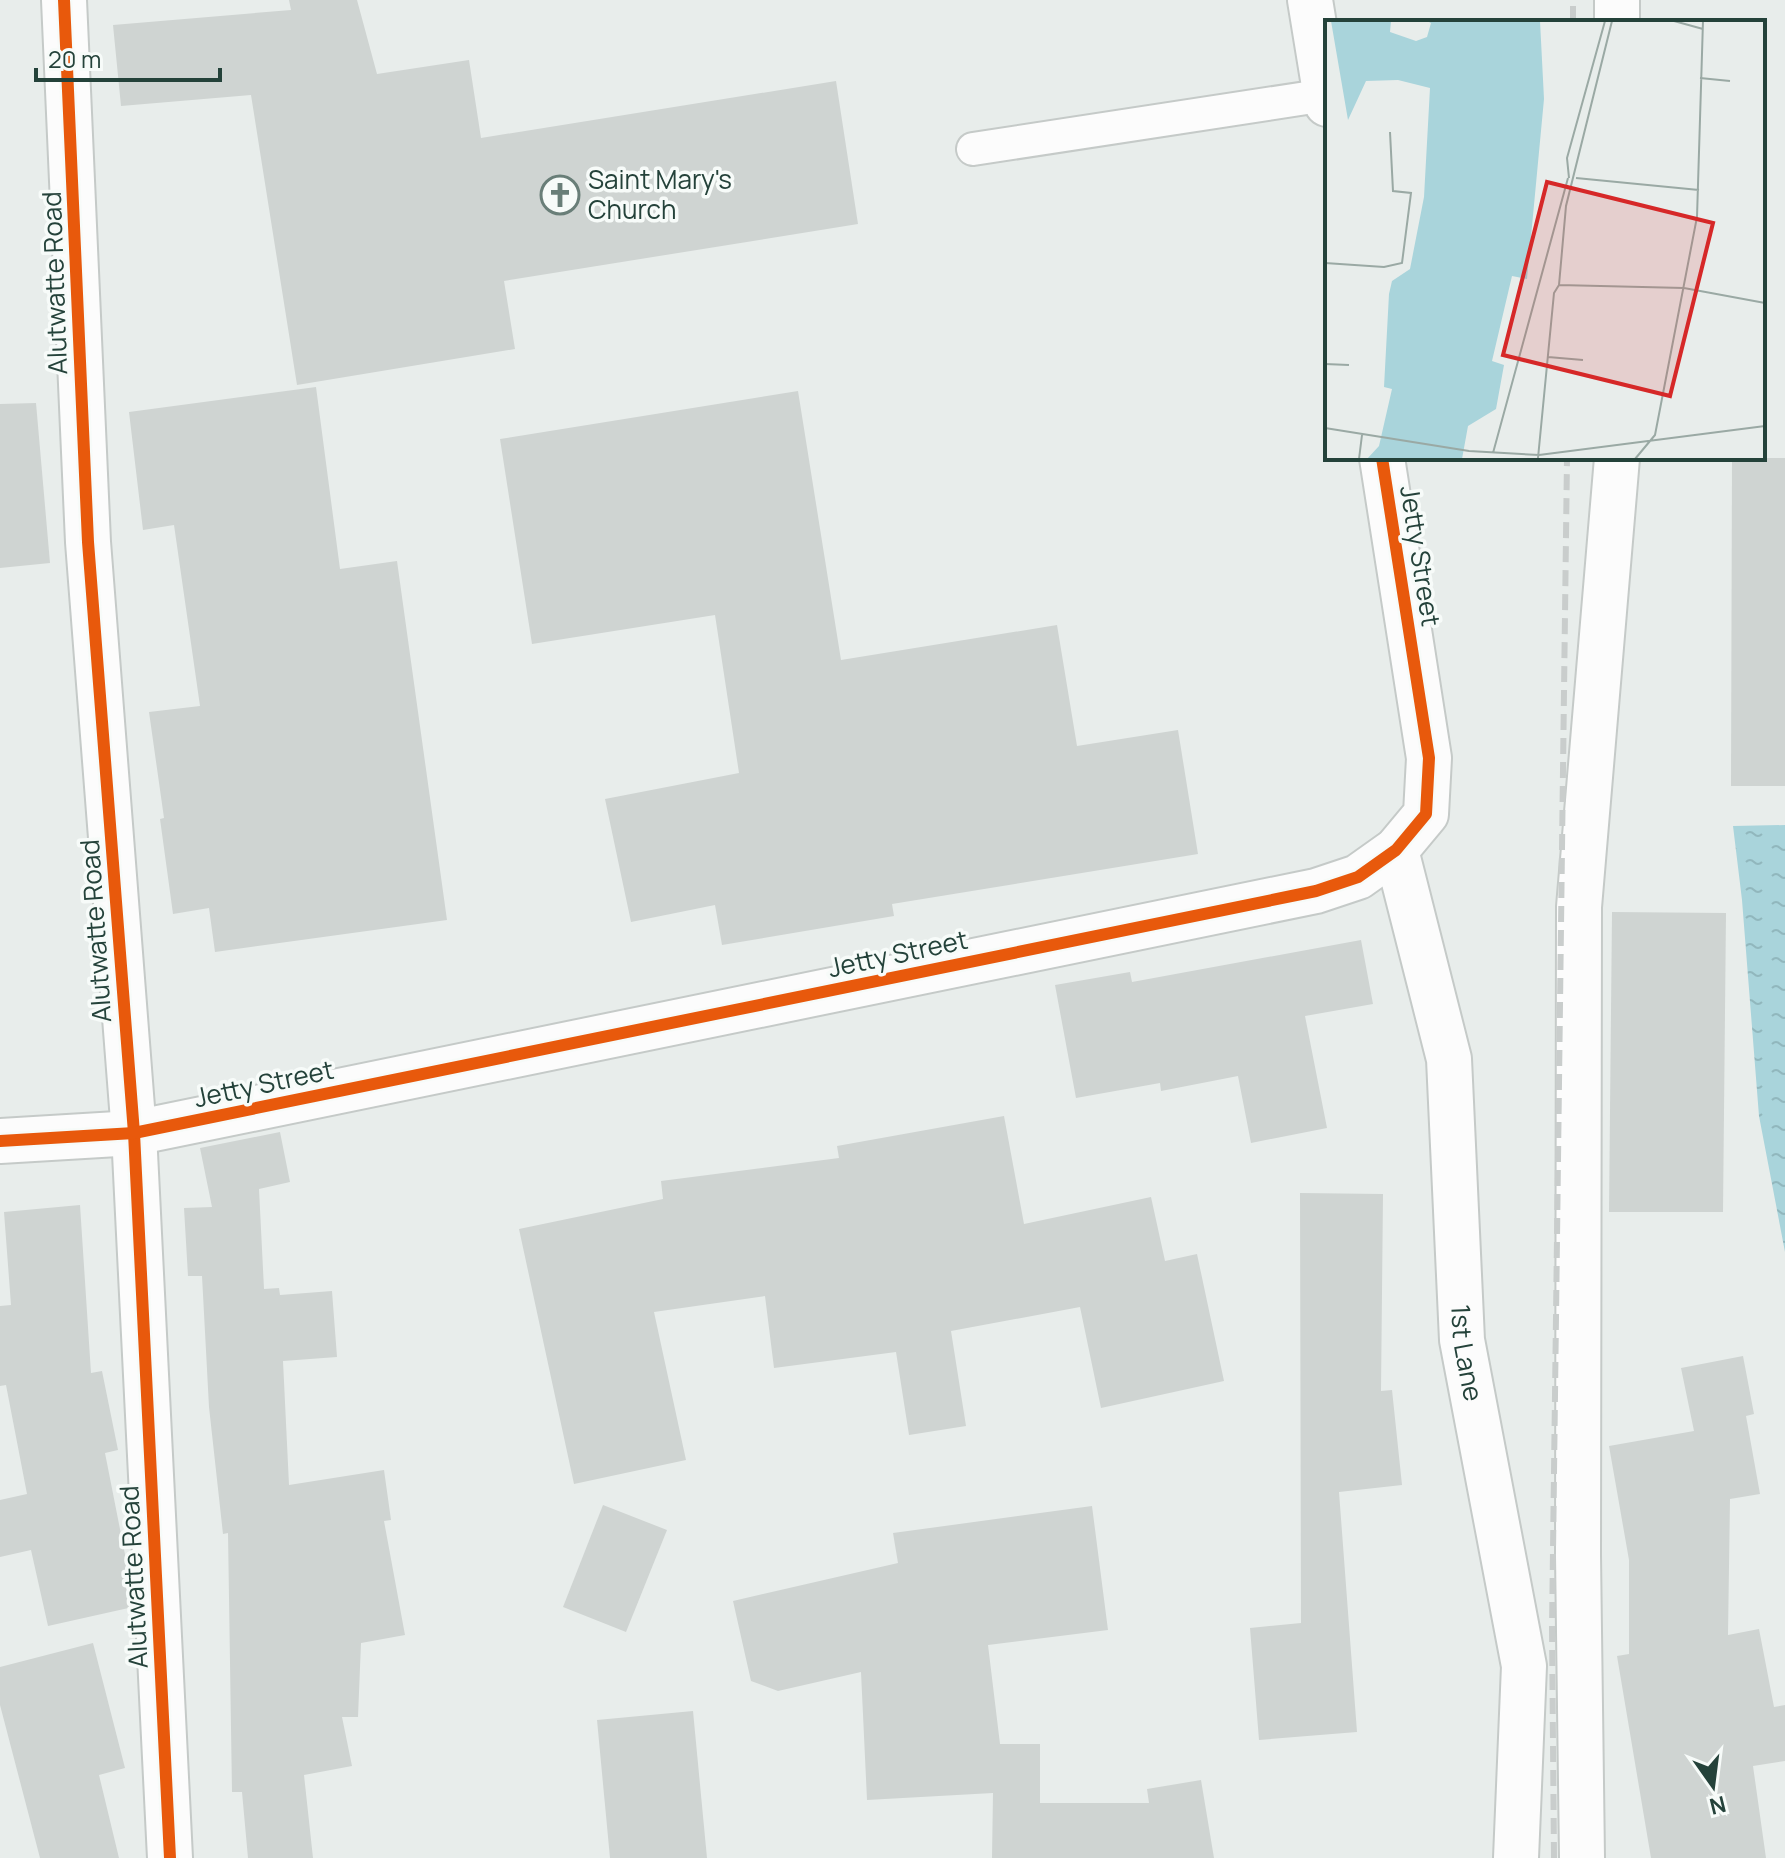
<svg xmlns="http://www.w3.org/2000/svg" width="1785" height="1858" viewBox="0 0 1785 1858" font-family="Manrope,sans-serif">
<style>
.water{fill:url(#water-ripples)}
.building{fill:#cfd4d2}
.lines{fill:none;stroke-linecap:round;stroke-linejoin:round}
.service-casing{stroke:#c5cac8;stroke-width:36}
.minor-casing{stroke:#c5cac8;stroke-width:48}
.service{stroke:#fcfcfc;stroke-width:32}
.minor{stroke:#fcfcfc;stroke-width:44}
.rail{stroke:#c9cdcc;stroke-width:6;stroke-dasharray:16 8;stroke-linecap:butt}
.cycleway-casing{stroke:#f7fbf9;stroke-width:17}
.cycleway{stroke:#e8590c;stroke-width:12}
.labels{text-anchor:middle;stroke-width:7;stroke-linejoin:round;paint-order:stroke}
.poi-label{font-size:26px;fill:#24423a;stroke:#f7fbf9;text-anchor:start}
.street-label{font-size:26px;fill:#24423a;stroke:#f7fbf9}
.inset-road{fill:none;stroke:#9aa9a4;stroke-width:2}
.view{fill:#d62828;fill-opacity:0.15;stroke:#d62828;stroke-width:4}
.inset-edge{fill:none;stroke:#24423a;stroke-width:4}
</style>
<defs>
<pattern id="water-ripples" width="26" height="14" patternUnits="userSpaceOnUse" patternTransform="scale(2)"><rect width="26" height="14" fill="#a9d4db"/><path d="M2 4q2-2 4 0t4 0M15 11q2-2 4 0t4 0" fill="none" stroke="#91b7bd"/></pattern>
</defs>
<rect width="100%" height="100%" fill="#e8edeb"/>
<polygon class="water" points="1785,825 1785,1252 1759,1116 1742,900 1733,826"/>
<g class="building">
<polygon points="289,0 357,0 377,74 469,60 481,138 836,81 858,224 504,281 515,349 297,385 251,95 121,106 113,25 291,10"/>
<polygon points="316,387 340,569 397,561 447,920 215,952 209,908 173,914 160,819 164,818 149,712 200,706 174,525 143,530 129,412"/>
<polygon points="798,391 841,660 1057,625 1077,746 1178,730 1198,854 892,904 894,916 722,945 715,905 631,922 605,799 739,773 715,615 532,644 500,439"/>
<polygon points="36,403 50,563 0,568 0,404"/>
<polygon points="1732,458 1785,458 1785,786 1731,786"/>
<polygon points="1612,912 1726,913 1723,1212 1609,1212"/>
<polygon points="1361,940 1373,1004 1305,1016 1327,1128 1251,1143 1238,1076 1161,1091 1160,1083 1076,1098 1055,985 1130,972 1132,982"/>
<polygon points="1004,1116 1024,1224 1151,1197 1165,1261 1197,1254 1224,1381 1101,1408 1080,1307 951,1331 966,1426 909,1435 896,1352 774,1368 765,1296 654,1312 686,1460 574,1484 519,1229 663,1199 661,1181 839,1158 837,1146"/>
<polygon points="280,1132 290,1182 259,1189 264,1289 279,1288 280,1295 332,1291 337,1357 283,1361 289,1485 384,1470 391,1520 384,1521 405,1635 361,1643 358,1717 342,1717 352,1766 304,1775 313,1858 248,1858 242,1792 232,1792 228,1533 223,1534 209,1407 202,1276 188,1276 184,1208 212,1207 200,1148"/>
<polygon points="1300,1193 1383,1194 1381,1391 1392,1390 1402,1485 1339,1492 1357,1732 1259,1740 1250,1628 1301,1623"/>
<polygon points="80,1205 91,1373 102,1371 118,1450 105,1453 131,1585 133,1607 48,1626 31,1550 0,1557 0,1500 27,1494 6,1385 0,1386 0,1306 11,1305 4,1212"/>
<polygon points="1743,1356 1754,1414 1746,1416 1760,1494 1730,1499 1728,1635 1759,1629 1774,1707 1785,1705 1785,1761 1753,1766 1766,1858 1651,1858 1617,1656 1629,1654 1629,1560 1609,1446 1694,1431 1681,1368"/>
<polygon points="603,1505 667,1530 626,1632 563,1607"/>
<polygon points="1092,1506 1108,1630 988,1645 1000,1744 1040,1744 1040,1803 1149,1803 1147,1789 1201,1780 1214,1858 992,1858 993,1793 867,1800 861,1672 778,1691 751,1681 733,1601 898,1563 893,1533"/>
<polygon points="93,1643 125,1768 99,1775 119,1858 40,1858 0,1705 0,1667"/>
<polygon points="693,1711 707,1858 610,1858 597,1720"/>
</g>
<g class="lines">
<defs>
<polyline id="service" points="973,149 1326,95"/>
<g id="minor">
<polyline points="64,0 88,542 134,1133 170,1858"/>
<polyline points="1310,0 1327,104"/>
<polyline points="1617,0 1617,22"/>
<path id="s1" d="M1396 850 1449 1059 1462 1340 1524 1666 1516 1858"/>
<polyline points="0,1141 134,1133 1316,891 1358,877 1396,850 1426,814 1429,758 1382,458"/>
<polyline points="1582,1858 1578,1555 1579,907 1617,458"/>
</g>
</defs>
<use href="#service" class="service-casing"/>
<use href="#minor" class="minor-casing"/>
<use href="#service" class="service"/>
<use href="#minor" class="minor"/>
<g class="rail">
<polyline points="1573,22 1573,0"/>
<polyline points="1554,1858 1552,1629 1567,458"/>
</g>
<defs>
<g id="cycleway">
<polyline points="64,0 88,542 134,1133 170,1858"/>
<polyline points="0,1141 134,1133 1316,891 1358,877 1396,850 1426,814 1429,758 1382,458"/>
</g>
</defs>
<use href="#cycleway" class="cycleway-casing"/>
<use href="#cycleway" class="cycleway"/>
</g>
<defs>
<symbol id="church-ring" viewBox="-11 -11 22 22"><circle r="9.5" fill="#f7fbf9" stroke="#697e78" stroke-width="1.5"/><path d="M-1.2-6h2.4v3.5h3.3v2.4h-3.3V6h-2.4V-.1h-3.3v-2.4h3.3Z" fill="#697e78"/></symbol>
</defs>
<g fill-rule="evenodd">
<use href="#church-ring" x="538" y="173" width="44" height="44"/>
</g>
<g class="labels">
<g class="poi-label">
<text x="588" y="189">Saint Mary's<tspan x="588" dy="30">Church</tspan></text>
</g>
<g class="street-label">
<text transform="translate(55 283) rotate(-92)" y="9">Alutwatte Road</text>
<text transform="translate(1420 556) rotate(81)" y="9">Jetty Street</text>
<text transform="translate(96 931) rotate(-94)" y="9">Alutwatte Road</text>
<text transform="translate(898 954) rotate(-12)" y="9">Jetty Street</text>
<text transform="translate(264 1084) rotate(-12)" y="9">Jetty Street</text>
<text dy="9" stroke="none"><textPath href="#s1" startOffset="510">1st Lane</textPath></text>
<text transform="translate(134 1577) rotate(-93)" y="9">Alutwatte Road</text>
</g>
</g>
<g transform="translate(1325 20)">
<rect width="440" height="440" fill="#e8edeb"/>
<path d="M6 1H66L65 12 91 21 102 17 106 3 102 1H215L219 79 202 259 187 256 167 341 179 345 171 389 143 406 137 439H42L54 426 67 369 59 367 64 274 67 261 85 249 99 177 105 68 73 60 41 61 23 100Z" fill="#a9d4db"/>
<path class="inset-road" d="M349 1 378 9M375 58 405 61M244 158 242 138 280 1M251 158 374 170M0 243 59 247 77 243 86 173 68 171 65 112M234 265 241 186 287 1M223 337 258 340M0 344 24 345M0 408 144 431 214 435 440 406M168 433 243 158M213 438 229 273 234 265 359 268 440 283M34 439 37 415M310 439 330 415 372 197 378 1"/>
<path class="view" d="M222 162 388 203 345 376 178 335Z"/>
<rect width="440" height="440" class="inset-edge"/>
</g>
<g transform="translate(1713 1786) rotate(166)" stroke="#f7fbf9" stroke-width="6" paint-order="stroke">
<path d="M0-6L14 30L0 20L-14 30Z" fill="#24423a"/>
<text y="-12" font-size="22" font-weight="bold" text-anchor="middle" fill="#24423a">N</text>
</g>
<path d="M36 68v12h184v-12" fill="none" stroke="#24423a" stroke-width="4"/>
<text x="48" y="68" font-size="24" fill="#24423a" stroke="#f7fbf9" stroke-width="6" paint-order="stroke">20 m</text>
</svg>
